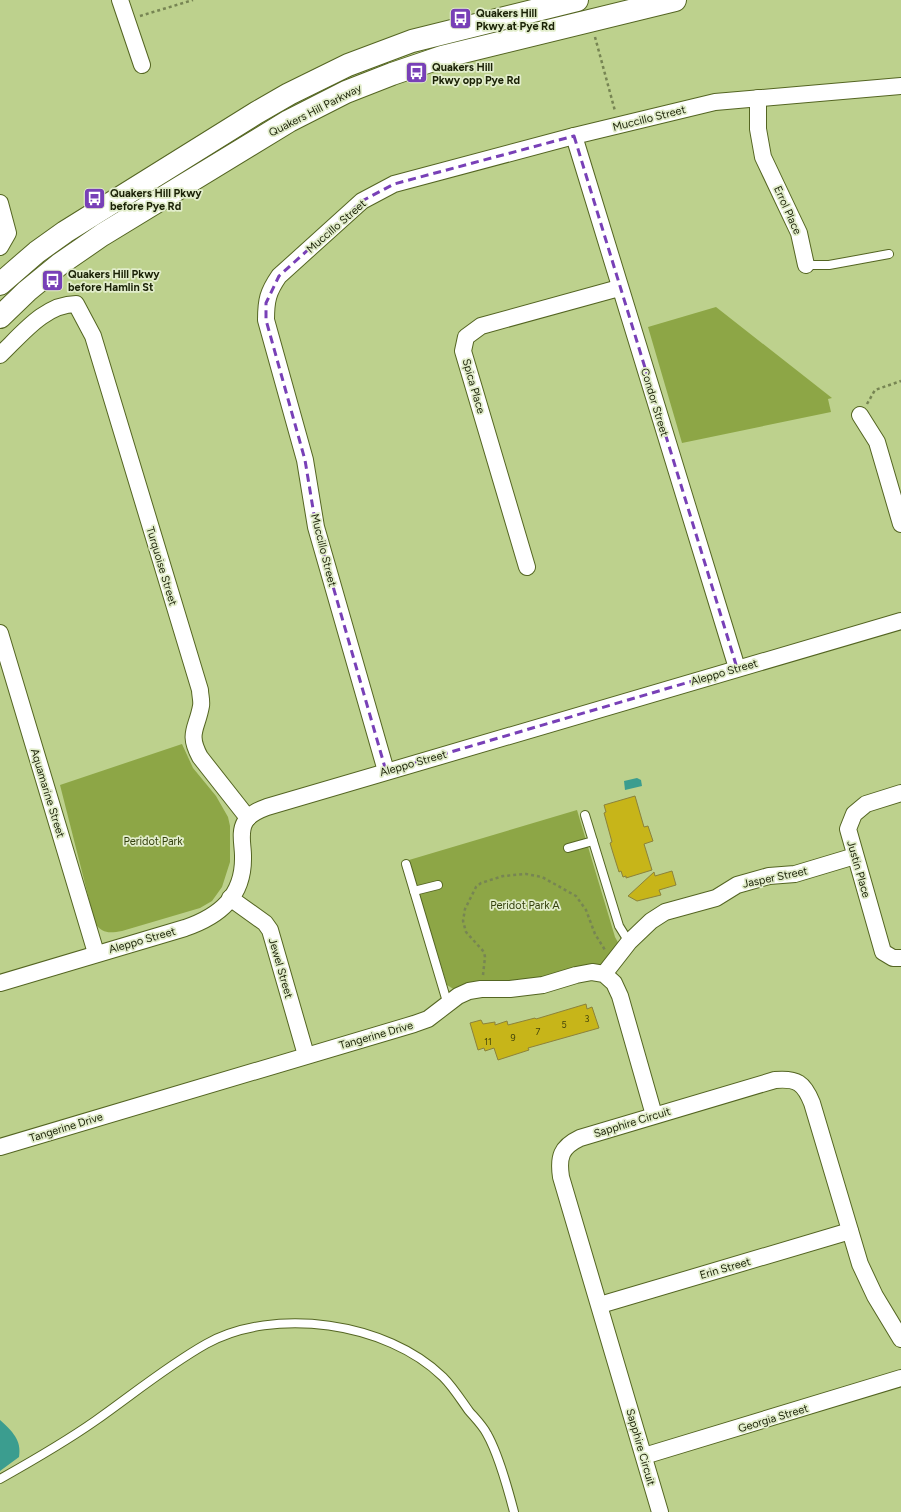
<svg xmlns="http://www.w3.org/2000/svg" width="901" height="1512" viewBox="0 0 901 1512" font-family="Figtree,sans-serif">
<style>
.green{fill:#8da646}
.water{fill:#3b9d8f}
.building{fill:#c7b519;stroke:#8b823b}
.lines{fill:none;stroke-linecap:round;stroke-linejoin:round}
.service-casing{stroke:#546522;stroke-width:10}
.minor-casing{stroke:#546522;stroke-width:18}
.primary-casing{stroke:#546522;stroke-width:24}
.path{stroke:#778553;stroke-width:2.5;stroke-dasharray:3 3;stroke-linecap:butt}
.service{stroke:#fff;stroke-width:8}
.minor{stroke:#fff;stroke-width:16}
.primary{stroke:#fff;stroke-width:22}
.marked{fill:none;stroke:#7840b7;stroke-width:3;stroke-dasharray:8 5;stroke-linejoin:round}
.labels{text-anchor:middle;stroke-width:3.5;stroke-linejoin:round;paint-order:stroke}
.number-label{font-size:9px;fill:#45460b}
.poi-label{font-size:11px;font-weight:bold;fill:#1a2106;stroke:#e2edcb;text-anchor:start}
.street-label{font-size:11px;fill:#1a2106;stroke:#e2edcb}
.park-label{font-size:11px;fill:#34400d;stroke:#e2edcb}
</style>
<rect width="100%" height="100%" fill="#bdd18d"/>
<g class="green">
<polygon points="716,307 832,398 828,399 831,412 682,443 648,327"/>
<path d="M182 744 193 768 216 796 228 817 230 826V862L222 887 212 901 200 908 122 931C110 933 102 934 95 923L60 785Z"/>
<polygon points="577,810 615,937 620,946 603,964 515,983 477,982 455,990 447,985 409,860"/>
</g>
<g class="water">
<polygon points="637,778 641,780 642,786 625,790 624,781"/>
<path d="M0 1420C12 1431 22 1440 19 1457L0 1471Z"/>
</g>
<g class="building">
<polygon points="635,796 644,827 648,826 653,841 644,844 652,870 626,878 626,876 623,877 621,871 619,872 613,853 610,843 612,842 604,813 606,812 604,805"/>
<polygon points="672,871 676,885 659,890 661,895 637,901 628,896 654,872 655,876"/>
<polygon points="586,1004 587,1009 592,1007 599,1028 528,1048 529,1050 498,1060 494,1048 485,1051 484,1048 478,1050 470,1023 481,1020 483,1024 495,1022 495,1025 507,1021 508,1025 535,1018 536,1019"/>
</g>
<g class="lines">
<defs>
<g id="service">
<polyline points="806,265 829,265 889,254"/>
<polyline points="585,815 619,926 629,942"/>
<polyline points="568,848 593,841"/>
<polyline points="406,864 448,1005"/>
<polyline points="414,891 438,885"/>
<path d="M0 1479C32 1461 65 1442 95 1421 132 1395 167 1366 206 1344 274 1306 387 1322 443 1377 453 1387 461 1400 469 1411 475 1418 483 1426 487 1434 499 1455 508 1489 514 1512"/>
</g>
<g id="minor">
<polyline points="120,0 142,65"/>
<polyline points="758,98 758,129 763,157 799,233 806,265"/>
<polyline points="574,136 737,668"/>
<polyline points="0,203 8,233 0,247"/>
<path d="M0 355C22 334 45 304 76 304L93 336 200 690C200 695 202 701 201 706 197 729 187 733 200 757L248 818"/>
<polyline points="860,415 877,442 901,524"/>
<polyline points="527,567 463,351 466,337 481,326 619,288"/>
<polyline points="0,633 96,953"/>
<path d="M386 771 316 527 305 460 266 320C266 300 268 292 279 276L362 201 394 184 574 136 715 102 901 86"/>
<polyline points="901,793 866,804 854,814 848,829 883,952 893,958 901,958"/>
<polyline points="230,898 265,923 270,930 306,1055"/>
<polyline points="604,974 629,942 651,921 665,912 716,898 737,885 769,876 795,874 855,856"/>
<path d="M0 983 185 928C220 916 244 896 243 856 243 845 239 832 245 822 249 814 259 810 267 807L901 621"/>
<polyline points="0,1147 414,1024 428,1019 458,996 469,991 481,989 510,989 543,985 576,975 592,972 604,974 614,983 620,996 654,1115"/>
<polyline points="600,1305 850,1231"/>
<polyline points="644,1456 901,1378"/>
<path d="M660 1512 561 1177C558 1157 561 1147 580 1138L775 1080C797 1078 804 1083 812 1103L860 1264 875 1296 901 1339"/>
</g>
<g id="primary">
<polyline points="0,284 37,252 65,232 256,113 289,94 348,65 412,41 577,0"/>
<polyline points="0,317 27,291 60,264 102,235 289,121 346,92 392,74 442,57 675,0"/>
</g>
</defs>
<use href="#service" class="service-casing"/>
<use href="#minor" class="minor-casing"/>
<use href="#primary" class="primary-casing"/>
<g class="path">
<polyline points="140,16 193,0"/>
<polyline points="595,37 615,111"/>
<polyline points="867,404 875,390 901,381"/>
<polyline points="483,975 485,957 484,952 466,932 463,921 465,909 476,887 481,883 503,876 526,874 542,877 576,896 586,910 595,934 605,950"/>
</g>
<use href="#service" class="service"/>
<use href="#minor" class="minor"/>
<use href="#primary" class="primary"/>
</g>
<path class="marked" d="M574 136 737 668 386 771 316 527 305 460 266 320V303L279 276 362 201 394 184Z"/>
<defs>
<symbol id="bus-square" viewBox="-11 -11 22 22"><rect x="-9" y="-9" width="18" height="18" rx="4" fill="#7840b7" stroke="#e2edcb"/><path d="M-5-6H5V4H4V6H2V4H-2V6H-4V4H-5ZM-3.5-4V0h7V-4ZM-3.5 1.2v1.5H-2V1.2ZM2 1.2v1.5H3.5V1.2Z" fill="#fff"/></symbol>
</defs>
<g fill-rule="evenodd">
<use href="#bus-square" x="448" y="6" width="25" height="25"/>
<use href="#bus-square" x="404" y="60" width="25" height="25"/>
<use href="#bus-square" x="82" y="186" width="25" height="25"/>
<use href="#bus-square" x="40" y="268" width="25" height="25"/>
</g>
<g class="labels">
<g class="number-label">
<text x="587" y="1022">3</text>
<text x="564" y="1028">5</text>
<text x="538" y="1035">7</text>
<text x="513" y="1041">9</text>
<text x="488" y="1045">11</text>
</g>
<g class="poi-label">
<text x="476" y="17">Quakers Hill<tspan x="476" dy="13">Pkwy at Pye Rd</tspan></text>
<text x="432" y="71">Quakers Hill<tspan x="432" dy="13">Pkwy opp Pye Rd</tspan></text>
<text x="110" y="197">Quakers Hill Pkwy<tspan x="110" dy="13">before Pye Rd</tspan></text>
<text x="68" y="278">Quakers Hill Pkwy<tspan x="68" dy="13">before Hamlin St</tspan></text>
</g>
<g class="street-label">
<text transform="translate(315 110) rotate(-27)" y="4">Quakers Hill Parkway</text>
<text transform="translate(649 118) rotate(-14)" y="4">Muccillo Street</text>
<text transform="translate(788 210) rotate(66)" y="4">Errol Place</text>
<text transform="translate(336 226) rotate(-41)" y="4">Muccillo Street</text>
<text transform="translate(474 386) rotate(74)" y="4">Spica Place</text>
<text transform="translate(655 402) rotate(73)" y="4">Condor Street</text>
<text transform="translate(324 550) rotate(76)" y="4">Muccillo Street</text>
<text transform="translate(162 566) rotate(73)" y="4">Turquoise Street</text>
<text transform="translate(724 672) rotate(-16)" y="4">Aleppo Street</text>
<text transform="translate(413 763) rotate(-16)" y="4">Aleppo Street</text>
<text transform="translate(48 793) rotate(73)" y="4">Aquamarine Street</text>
<text transform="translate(859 869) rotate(74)" y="4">Justin Place</text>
<text transform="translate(775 877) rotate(-12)" y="4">Jasper Street</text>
<text transform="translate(142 940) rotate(-16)" y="4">Aleppo Street</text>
<text transform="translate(281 968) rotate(74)" y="4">Jewel Street</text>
<text transform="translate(376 1035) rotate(-16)" y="4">Tangerine Drive</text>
<text transform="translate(632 1122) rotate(-17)" y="4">Sapphire Circuit</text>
<text transform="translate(66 1127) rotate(-17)" y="4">Tangerine Drive</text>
<text transform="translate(725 1268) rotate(-16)" y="4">Erin Street</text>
<text transform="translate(773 1418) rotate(-17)" y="4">Georgia Street</text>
<text transform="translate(641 1447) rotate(74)" y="4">Sapphire Circuit</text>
</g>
<g class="park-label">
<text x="153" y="845">Peridot Park</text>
<text x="525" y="909">Peridot Park A</text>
</g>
</g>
</svg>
